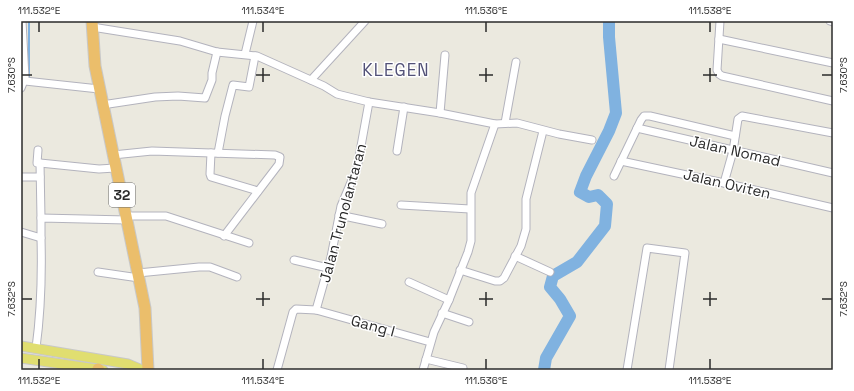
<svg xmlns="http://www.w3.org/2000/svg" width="854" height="391" viewBox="0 0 854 391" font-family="'Space Grotesk',sans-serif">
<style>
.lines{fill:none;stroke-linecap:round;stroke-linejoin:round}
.stream{stroke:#80b2e0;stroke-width:2}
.river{stroke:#80b2e0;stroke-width:12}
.minor-casing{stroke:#b3b3bd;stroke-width:9}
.major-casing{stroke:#c8c8c8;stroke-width:11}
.highway-casing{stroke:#c8c8c8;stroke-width:13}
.minor{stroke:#fff;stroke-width:7}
.major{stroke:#e0de70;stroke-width:9}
.highway{stroke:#ebbe6b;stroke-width:11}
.ticks{fill:none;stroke:#2b2b2b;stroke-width:1.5}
.labels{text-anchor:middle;stroke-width:3;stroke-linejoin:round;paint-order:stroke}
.shield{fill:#fff;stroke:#6b6b6b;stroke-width:1}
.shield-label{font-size:14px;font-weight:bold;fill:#2b2b2b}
.street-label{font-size:15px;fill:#2b2b2b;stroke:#fff}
.quarter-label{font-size:17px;letter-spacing:1px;fill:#525177;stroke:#fff}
.neatline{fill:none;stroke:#2b2b2b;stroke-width:1.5}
.ticks-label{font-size:10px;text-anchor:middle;fill:#2b2b2b}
</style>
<rect width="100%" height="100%" fill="#ebe9df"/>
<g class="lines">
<polyline class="stream" points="29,21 29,79"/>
<polyline class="river" points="544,370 546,358 570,316 560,299 550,287 553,276 577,262 605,226 607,204 598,195 589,197 580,192 586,176 609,131 616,113 609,37 609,21"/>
<defs>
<g id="minor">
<polyline points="720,21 717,70 719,74 722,76 833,101"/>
<polyline points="830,21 833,22"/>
<polyline points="92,27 180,41 217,52 257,56 324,86 337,94 369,102 440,113 495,124 517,123 559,134 592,140"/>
<polyline points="719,39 833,63"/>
<polyline points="245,54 253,21"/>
<polyline points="311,80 365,21"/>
<polyline points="25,81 99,89"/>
<polyline points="21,88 25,78 22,21"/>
<polyline points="102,105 155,97 178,96 205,98 212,80 212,73 217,52"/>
<polyline points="440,113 445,55"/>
<polyline points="505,123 516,62"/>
<polyline points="637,128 833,173"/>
<polyline points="38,150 37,163 40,163 41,218"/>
<polyline points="397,151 404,107"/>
<polyline points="211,153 210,174 211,177 258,191"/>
<polyline points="218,153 225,116 233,85 249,87 255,56"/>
<polyline points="113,155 152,151 275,155 280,157 279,164 224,236"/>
<polyline points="621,161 724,183 833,208"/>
<polyline points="40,163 99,169 115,168"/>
<polyline points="614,176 641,120 644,116 650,116 735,136"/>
<polyline points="21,177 40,177"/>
<polyline points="724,183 733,151 738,119 742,116 833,133"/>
<polyline points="401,205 470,209"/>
<polyline points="339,215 382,224"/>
<polyline points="126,216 166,216 249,243"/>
<polyline points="21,232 41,238 41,218 127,220"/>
<polyline points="515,256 550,272"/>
<polyline points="294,260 328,268"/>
<polyline points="460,270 495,281 500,281 504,278 521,246 526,229 526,199 543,131"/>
<polyline points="98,272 139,278"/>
<polyline points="138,273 199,267 210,267 237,277"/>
<polyline points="409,282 449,300"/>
<polyline points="316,310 331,257 341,206 357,168 369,102"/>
<polyline points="442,313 469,322"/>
<path d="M36 348C41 311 42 275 41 238"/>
<polyline points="426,359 463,368"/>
<polyline points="277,370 293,312 296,309 316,310 430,342"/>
<polyline points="423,370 434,332 449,300 468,252 471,241 471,193 495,124"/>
<polyline points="627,370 647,248 685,253 669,370"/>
</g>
<g id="major">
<polyline points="21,346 128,364 142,370"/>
<polyline points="21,358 103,370"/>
</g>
<g id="highway">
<polyline points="92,21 95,66 145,308 148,370"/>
<polyline points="98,369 99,370"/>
</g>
</defs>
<use href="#minor" class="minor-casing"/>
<use href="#major" class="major-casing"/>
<use href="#highway" class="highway-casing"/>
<use href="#minor" class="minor"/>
<use href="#major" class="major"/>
<use href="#highway" class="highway"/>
</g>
<path class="ticks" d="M39 22V32M263 22V32M486 22V32M710 22V32M263 68V82M486 68V82M710 68V82M22 75H32M256 75H270M479 75H493M703 75H717M822 75H832M263 292V306M486 292V306M710 292V306M22 299H32M256 299H270M479 299H493M703 299H717M822 299H832M39 359V369M263 359V369M486 359V369M710 359V369"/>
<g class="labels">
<rect class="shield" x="109" y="183" width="26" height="24" rx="3"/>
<g class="shield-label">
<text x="122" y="200">32</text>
</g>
<g class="street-label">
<text transform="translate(735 151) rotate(13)" y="5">Jalan Nomad</text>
<text transform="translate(727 184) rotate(13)" y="5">Jalan Oviten</text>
<text transform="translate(343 213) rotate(-75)" y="5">Jalan Trunolantaran</text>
<text transform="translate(373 326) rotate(15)" y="5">Gang I</text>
</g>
<g class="quarter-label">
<text x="396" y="76">KLEGEN</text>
</g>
</g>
<rect width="854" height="391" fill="none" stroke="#ffffff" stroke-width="44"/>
<rect x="22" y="22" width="810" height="347" class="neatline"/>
<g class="ticks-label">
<text x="39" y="14">111.532°E</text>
<text x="263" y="14">111.534°E</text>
<text x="486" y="14">111.536°E</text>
<text x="710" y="14">111.538°E</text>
<text transform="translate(11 75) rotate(-90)" y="4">7.630°S</text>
<text transform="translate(843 75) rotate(-90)" y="4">7.630°S</text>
<text transform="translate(11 299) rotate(-90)" y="4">7.632°S</text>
<text transform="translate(843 299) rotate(-90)" y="4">7.632°S</text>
<text x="39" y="384">111.532°E</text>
<text x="263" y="384">111.534°E</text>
<text x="486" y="384">111.536°E</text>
<text x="710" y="384">111.538°E</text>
</g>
</svg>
